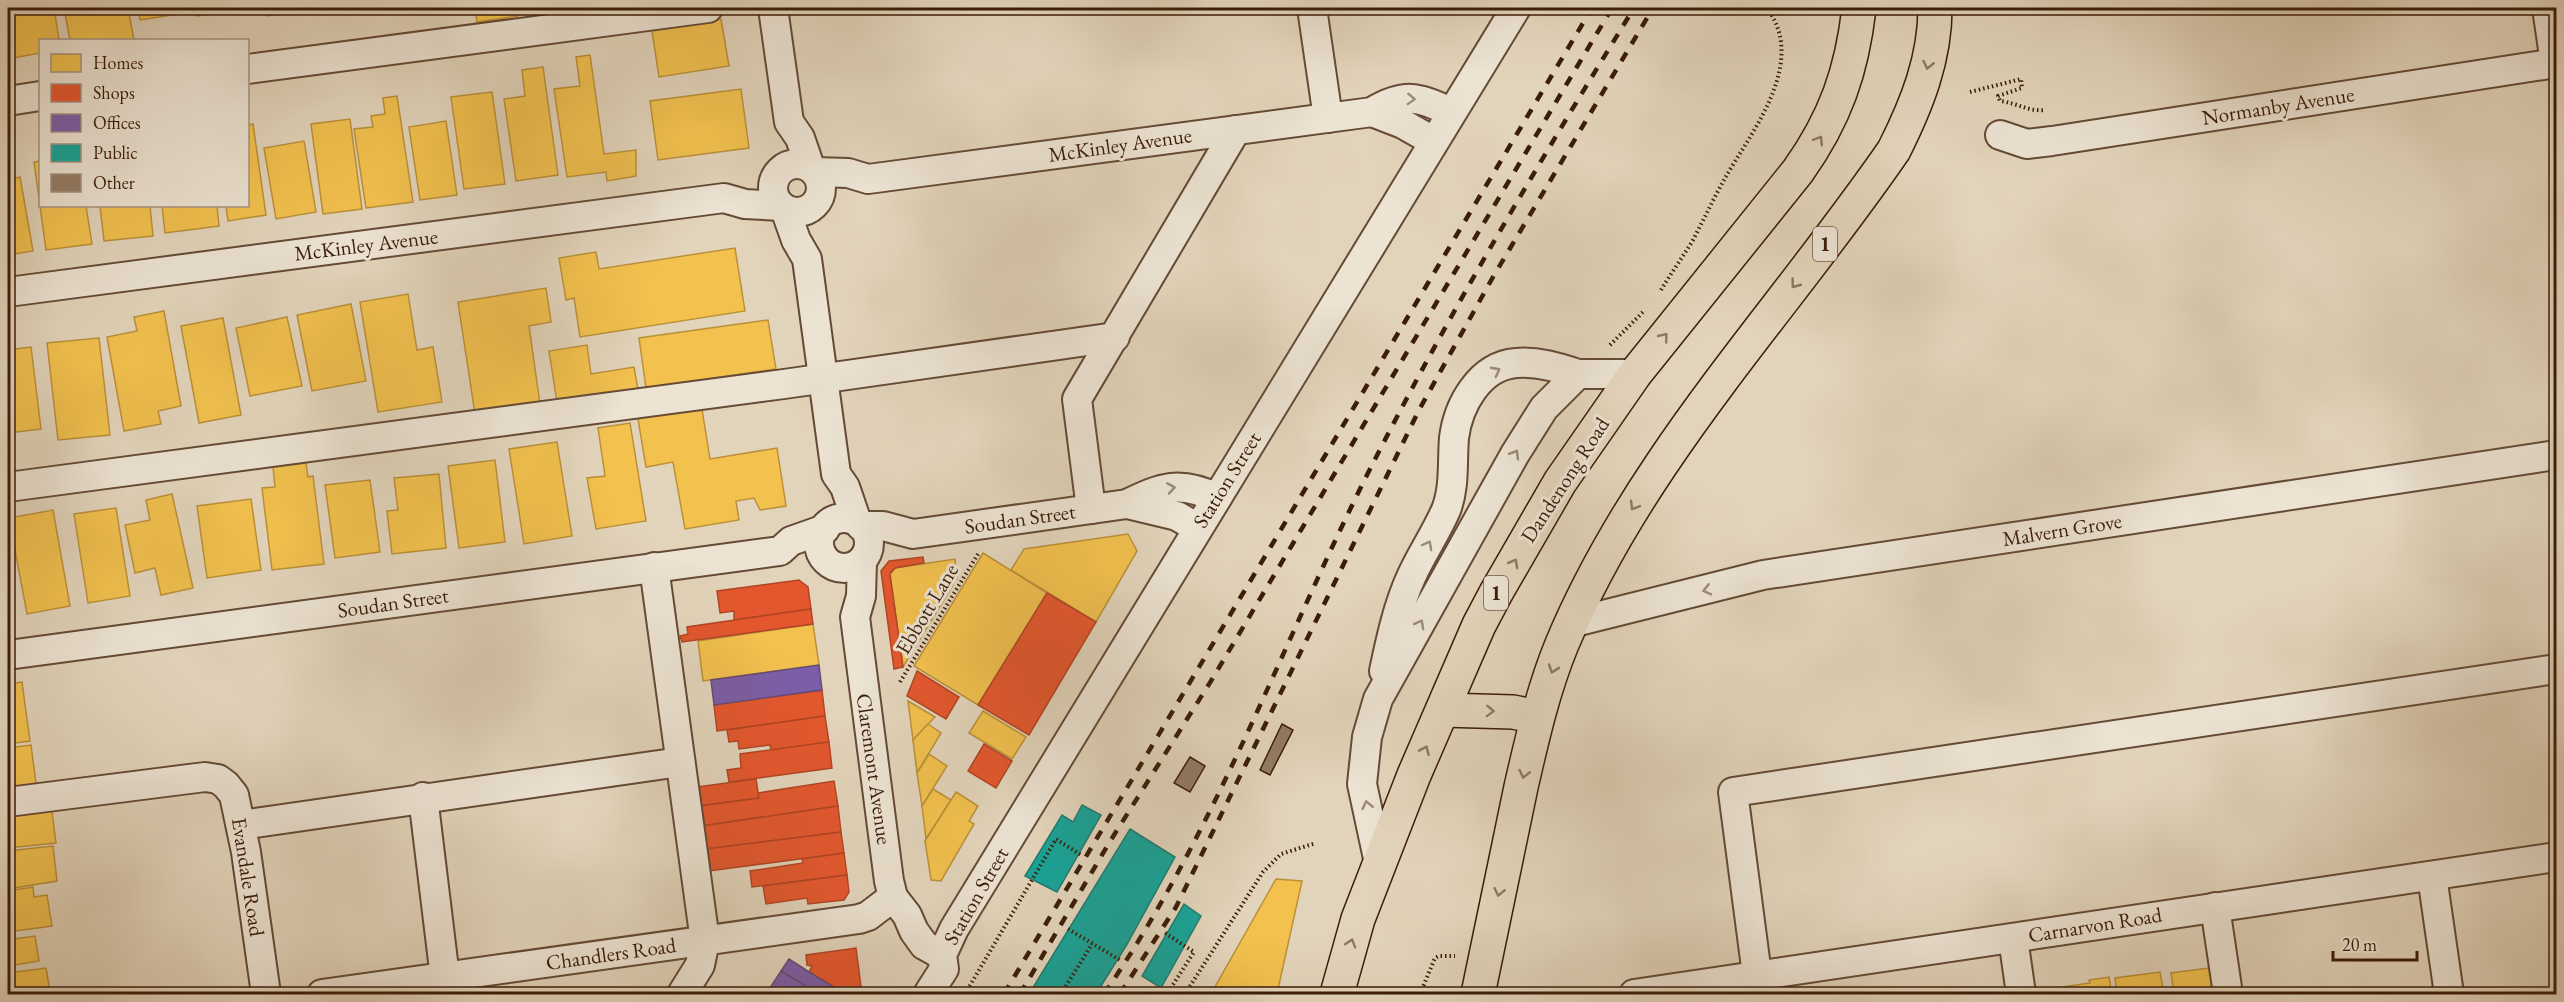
<svg xmlns="http://www.w3.org/2000/svg" width="2564" height="1002" viewBox="0 0 2564 1002" font-family="'EB Garamond',serif">
<style>
.homes{fill:#f2c14e;stroke:#bb9039;stroke-width:1.5}
.shops{fill:#e4572e;stroke:#b14523;stroke-width:1.5}
.offices{fill:#7b5ea7;stroke:#684a77;stroke-width:1.5}
.public{fill:#17a398;stroke:#227a6d;stroke-width:1.5}
.building{fill:#927c65;stroke:#3b1c08;stroke-width:1.5}
.lines{fill:none;stroke-linecap:round;stroke-linejoin:round}
.minor-casing{stroke:#654a35;stroke-width:32}
.highway-casing{stroke:#3b1c08;stroke-width:36}
.path{stroke:#3b1c08;stroke-width:4;stroke-dasharray:1.5 3;stroke-linecap:butt}
.minor{stroke:#ece3d3;stroke-width:28}
.highway{stroke:#e2d4bb;stroke-width:33}
.rail{stroke:#3b1c08;stroke-width:4.5;stroke-dasharray:10 10;stroke-linecap:butt}
.oneway{stroke:#8e7862}
.oneway2{stroke:#9c8978}
.labels{text-anchor:middle;stroke-width:6;stroke-linejoin:round;paint-order:stroke}
.shield{fill:#ece3d3;stroke:#705845;stroke-width:1.5}
.shield-label{font-size:20px;font-weight:bold;fill:#3b1c08}
.street-label{font-size:21px;fill:#3b1c08;stroke:#ece3d3}
</style>
<rect width="100%" height="100%" fill="#e2d4bb"/>
<filter id="stains"><feTurbulence type="fractalNoise" baseFrequency=".00333" numOctaves="4"/><feColorMatrix values="0 0 0 0 .2 0 0 0 0 .09 0 0 0 0 .02 0 0 0 .5 -.17"/></filter>
<radialGradient id="worn" r=".72"><stop offset=".6" stop-color="#630" stop-opacity="0"/><stop offset="1" stop-color="#630" stop-opacity=".3"/></radialGradient>
<g class="homes">
<polygon points="8,8 54,8 59,40 40,40 40,53 8,59"/>
<polygon points="64,8 128,8 134,40 70,40"/>
<polygon points="138,8 185,8 186,13 140,20"/>
<polygon points="196,8 247,8 197,16"/>
<polygon points="266,8 313,8 268,16"/>
<polygon points="475,8 517,8 518,16 477,22"/>
<polygon points="721,19 729,66 659,77 652,31"/>
<polygon points="590,55 604,154 636,150 636,176 607,181 606,172 567,177 554,89 580,86 576,57"/>
<polygon points="543,67 558,175 516,181 504,99 525,96 522,70"/>
<polygon points="741,89 749,148 658,160 650,101"/>
<polygon points="492,92 505,184 464,189 451,97"/>
<polygon points="397,96 413,202 366,208 354,129 373,127 371,116 385,114 383,98"/>
<polygon points="350,119 362,209 323,214 311,124"/>
<polygon points="446,121 457,195 420,200 409,127"/>
<polygon points="253,124 266,215 228,221 226,206 248,206 248,125"/>
<polygon points="304,141 316,212 276,219 264,148"/>
<polygon points="40,161 40,206 86,206 92,244 46,250 34,162"/>
<polygon points="20,177 33,251 8,255 8,179"/>
<polygon points="100,206 150,206 153,236 104,241"/>
<polygon points="162,206 217,206 219,226 165,233"/>
<polygon points="735,248 745,311 580,337 574,298 566,300 559,258 596,252 599,269"/>
<polygon points="546,288 551,322 529,326 540,404 475,414 458,302"/>
<polygon points="408,294 417,350 433,347 442,402 378,412 360,302"/>
<polygon points="351,304 366,381 312,391 297,315"/>
<polygon points="164,311 181,406 158,411 161,424 124,431 107,337 137,331 134,317"/>
<polygon points="287,317 302,386 250,396 236,328"/>
<polygon points="223,318 241,415 199,423 181,326"/>
<polygon points="768,320 776,369 646,388 639,338"/>
<polygon points="99,338 110,435 58,440 47,343"/>
<polygon points="587,345 591,374 634,367 639,395 558,408 549,351"/>
<polygon points="31,347 41,429 8,433 8,350"/>
<polygon points="701,403 710,459 777,448 786,506 760,510 754,498 736,501 739,520 685,529 673,462 646,467 637,413"/>
<polygon points="630,423 646,521 596,529 587,478 605,476 598,428"/>
<polygon points="557,442 572,536 524,544 509,449"/>
<polygon points="495,460 505,542 459,548 448,466"/>
<polygon points="306,463 308,477 313,476 324,564 272,570 262,488 275,487 273,467"/>
<polygon points="439,474 446,548 392,554 387,511 398,510 394,478"/>
<polygon points="370,480 380,552 335,558 325,485"/>
<polygon points="172,494 193,588 161,595 155,568 135,573 125,525 150,520 146,500"/>
<polygon points="251,499 261,570 207,578 197,506"/>
<polygon points="116,508 130,596 88,603 74,514"/>
<polygon points="53,510 70,606 27,614 9,518"/>
<polygon points="1128,534 1137,551 1096,622 1011,570 1024,549"/>
<polygon points="983,553 1047,593 978,705 914,666"/>
<polygon points="955,559 957,579 952,580 953,585 903,667 890,574 895,568"/>
<polygon points="813,624 819,665 703,681 698,641"/>
<polygon points="22,682 30,741 8,744 8,684"/>
<polygon points="908,701 935,717 913,740"/>
<polygon points="983,711 1026,737 1012,759 969,733"/>
<polygon points="928,724 941,733 917,773 913,740"/>
<polygon points="31,745 37,791 8,795 8,748"/>
<polygon points="929,754 947,766 922,806 917,773"/>
<polygon points="933,789 951,800 926,839 922,806"/>
<polygon points="956,792 978,806 969,821 974,824 941,881 931,880 925,841"/>
<polygon points="51,804 56,843 8,848 8,809"/>
<polygon points="53,846 57,881 8,889 8,851"/>
<polygon points="1276,879 1302,881 1277,994 1211,994"/>
<polygon points="33,887 34,897 47,895 52,926 8,932 8,891"/>
<polygon points="35,936 39,961 8,966 8,940"/>
<polygon points="2216,967 2219,994 2174,994 2171,973"/>
<polygon points="46,968 50,991 8,994 8,973"/>
<polygon points="2160,972 2164,994 2117,994 2115,978"/>
<polygon points="2109,977 2112,994 2057,994 2056,988 2090,983 2089,980"/>
</g>
<g class="shops">
<polygon points="923,557 924,563 895,568 890,574 903,667 894,669 881,571 889,561"/>
<polygon points="799,580 808,587 811,609 734,620 734,611 720,613 717,591"/>
<polygon points="1047,593 1096,622 1029,735 978,705"/>
<polygon points="811,609 813,624 682,642 680,636 688,634 687,627"/>
<polygon points="917,671 959,697 946,719 907,696"/>
<polygon points="822,690 825,716 717,731 714,705"/>
<polygon points="825,716 829,742 771,750 770,745 739,749 738,741 729,742 727,730"/>
<polygon points="829,742 832,768 729,782 727,770 741,768 740,754"/>
<polygon points="984,744 1012,761 996,788 968,771"/>
<polygon points="756,779 759,798 692,807 690,788"/>
<polygon points="834,781 838,806 695,827 692,807 759,798 758,793"/>
<polygon points="838,806 841,832 698,850 695,827"/>
<polygon points="841,832 844,853 701,872 698,850"/>
<polygon points="844,853 847,875 752,887 750,871 803,863 802,859"/>
<polygon points="847,875 849,892 844,900 808,904 807,898 766,904 763,886"/>
<polygon points="856,948 862,994 845,994 809,972 812,966 807,965 806,955"/>
</g>
<g class="offices">
<polygon points="819,665 822,690 714,705 711,680"/>
<polygon points="789,959 809,972 845,994 819,994 781,971"/>
<polygon points="781,971 819,994 766,994"/>
</g>
<g class="public">
<polygon points="1082,805 1101,815 1057,892 1025,876 1062,815 1073,822"/>
<polygon points="1130,829 1175,857 1126,946 1096,994 1029,994"/>
<polygon points="1184,904 1201,916 1161,988 1142,976"/>
</g>
<g class="building">
<polygon points="1282,724 1293,730 1270,775 1260,770"/>
<polygon points="1190,757 1205,766 1190,792 1174,783"/>
</g>
<g class="lines">
<defs>
<g id="minor">
<polyline points="773,8 789,122 800,138 810,167"/>
<polyline points="1312,8 1328,118"/>
<polyline points="2547,8 2555,63"/>
<polyline points="248,69 708,8"/>
<polyline points="8,101 40,96"/>
<polyline points="1372,112 1403,124 1433,141"/>
<polyline points="2000,135 2027,144 2052,141 2556,63"/>
<circle cx="797" cy="188" r="24"/>
<path d="M815 172 848 173 868 179 1372 112C1403 93 1419 96 1450 112"/>
<polyline points="785,209 796,240 807,259 836,474 845,487 857,522"/>
<polyline points="8,292 724,198 745,204 781,206"/>
<polyline points="8,487 784,384 1115,337"/>
<polyline points="1127,504 1177,516 1198,528"/>
<polyline points="1091,509 1077,399 1236,130"/>
<circle cx="844" cy="543" r="25"/>
<path d="M861 526H883L913 534 1127 504C1162 487 1180 480 1217 498"/>
<polyline points="862,561 861,596 855,617 889,881 893,897 907,915 914,931 924,945 942,955"/>
<polyline points="654,567 705,941 700,965 682,994"/>
<polyline points="1571,623 1763,575 2556,455"/>
<polyline points="8,655 780,551 791,541 825,529"/>
<path d="M1384 671C1391 638 1398 605 1412 575 1422 553 1436 533 1446 510 1455 487 1452 462 1454 438 1458 406 1479 366 1516 363 1537 361 1558 367 1578 374"/>
<polyline points="423,797 447,994"/>
<polyline points="8,802 205,777 218,779 226,785 234,795 246,852 266,994"/>
<polyline points="241,825 680,762"/>
<polyline points="1379,863 1362,784 1367,737 1378,699 1515,454 1544,408 1578,374 1635,374"/>
<polyline points="2432,876 2449,994"/>
<polyline points="2215,907 2228,994"/>
<polyline points="2013,938 2021,994"/>
<polyline points="1757,975 1733,792 2556,669"/>
<polyline points="322,994 859,919 868,916 893,897"/>
<polyline points="928,994 944,969 942,955 954,929 1516,8"/>
<polyline points="1634,994 2556,857"/>
</g>
<g id="highway">
<polyline points="1443,710 1513,712 1537,717"/>
<path d="M1337 994 1358 919 1414 775 1479 625 1497 591 1560 482 1635 374 1798 171C1835 119 1852 71 1859 8"/>
<path d="M1478 994C1492 925 1506 856 1521 787 1532 739 1543 690 1562 644 1640 458 1782 313 1894 150 1917 104 1935 59 1935 8"/>
</g>
</defs>
<use href="#minor" class="minor-casing"/>
<use href="#highway" class="highway-casing"/>
<g class="path">
<path d="M1970 92 2021 79 2022 88 1998 96 2000 101C2017 103 2029 112 2046 110"/>
<path d="M1661 290C1671 273 1683 257 1693 240 1704 219 1714 198 1725 178 1752 131 1808 63 1767 8"/>
<polyline points="1610,345 1643,312"/>
<polyline points="900,682 978,554"/>
<polyline points="1068,929 1120,960"/>
<polyline points="1165,933 1194,952 1167,994"/>
<polyline points="965,994 1056,839 1081,855"/>
<polyline points="1061,994 1092,944"/>
<polyline points="1185,994 1263,872 1281,854 1316,843"/>
<polyline points="1420,994 1435,958 1439,956 1455,956"/>
</g>
<use href="#minor" class="minor"/>
<use href="#highway" class="highway"/>
<g class="rail">
<polyline points="1004,994 1592,8"/>
<polyline points="1020,994 1109,843 1211,681 1612,8"/>
<path d="M1104 994C1212 837 1277 657 1361 487 1443 323 1538 164 1634 8"/>
<polyline points="1120,994 1176,907 1419,410 1493,277 1653,8"/>
</g>
</g>
<defs><path id="oneway-chevron" d="M-2-3.5L2.5 0L-2 3.5" fill="none" stroke-width="1.6" stroke-linecap="round" stroke-linejoin="round" transform="scale(1.5)"/></defs>
<g class="oneway">
<use href="#oneway-chevron" transform="translate(1928 65) rotate(103)"/>
<use href="#oneway-chevron" transform="translate(1819 140) rotate(-58)"/>
<use href="#oneway-chevron" transform="translate(1795 284) rotate(127)"/>
<use href="#oneway-chevron" transform="translate(1664 337) rotate(-51)"/>
<use href="#oneway-chevron" transform="translate(1634 506) rotate(121)"/>
<use href="#oneway-chevron" transform="translate(1514 563) rotate(-61)"/>
<use href="#oneway-chevron" transform="translate(1553 669) rotate(109)"/>
<use href="#oneway-chevron" transform="translate(1490 711) rotate(2)"/>
<use href="#oneway-chevron" transform="translate(1425 750) rotate(-66)"/>
<use href="#oneway-chevron" transform="translate(1524 774) rotate(103)"/>
<use href="#oneway-chevron" transform="translate(1499 892) rotate(102)"/>
<use href="#oneway-chevron" transform="translate(1351 943) rotate(-73)"/>
</g>
<g class="oneway2">
<use href="#oneway-chevron" transform="translate(1411 99) rotate(2)"/>
<use href="#oneway-chevron" transform="translate(1496 371) rotate(-28)"/>
<use href="#oneway-chevron" transform="translate(1515 454) rotate(-59)"/>
<use href="#oneway-chevron" transform="translate(1171 488) rotate(-9)"/>
<use href="#oneway-chevron" transform="translate(1428 545) rotate(-61)"/>
<use href="#oneway-chevron" transform="translate(1707 590) rotate(166)"/>
<use href="#oneway-chevron" transform="translate(1420 624) rotate(-61)"/>
<use href="#oneway-chevron" transform="translate(1367 805) rotate(-102)"/>
</g>
<g class="labels">
<g class="shield">
<rect x="1813" y="227" width="24" height="34" rx="4.5"/>
<rect x="1484" y="576" width="24" height="34" rx="4.5"/>
</g>
<g class="shield-label">
<text x="1825" y="251">1</text>
<text x="1496" y="600">1</text>
</g>
<g class="street-label">
<text transform="translate(2278 106) rotate(-9)" y="7">Normanby Avenue</text>
<text transform="translate(1120 145) rotate(-8)" y="7">McKinley Avenue</text>
<text transform="translate(366 245) rotate(-7)" y="7">McKinley Avenue</text>
<text transform="translate(1227 480) rotate(-58)" y="7">Station Street</text>
<text transform="translate(1565 480) rotate(-57)" y="7">Dandenong Road</text>
<text transform="translate(1020 519) rotate(-8)" y="7">Soudan Street</text>
<text transform="translate(2062 530) rotate(-9)" y="7">Malvern Grove</text>
<text transform="translate(393 603) rotate(-8)" y="7">Soudan Street</text>
<text transform="translate(927 609) rotate(-59)" y="7">Ebbott Lane</text>
<text transform="translate(874 769) rotate(82)" y="7">Claremont Avenue</text>
<text transform="translate(248 877) rotate(81)" y="7">Evandale Road</text>
<text transform="translate(976 896) rotate(-60)" y="7">Station Street</text>
<text transform="translate(2095 925) rotate(-9)" y="7">Carnarvon Road</text>
<text transform="translate(611 954) rotate(-8)" y="7">Chandlers Road</text>
</g>
</g>
<rect width="2564" height="1002" fill="none" stroke="#e2d4bb" stroke-width="30"/>
<rect x="9" y="9" width="2546" height="984" fill="none" stroke="#3b1c08" stroke-width="3"/>
<rect x="15" y="15" width="2534" height="972" fill="none" stroke="#3b1c08" stroke-width="1.5"/>
<rect x="39" y="39" width="210" height="168" fill="#ece3d3" stroke="#a59382" stroke-width="1.5"/>
<rect x="51" y="54" width="30" height="18" fill="#f2c14e" stroke="#a59382" stroke-width="1.5"/>
<text x="93" y="69" font-size="18" fill="#3b1c08">Homes</text>
<rect x="51" y="84" width="30" height="18" fill="#e4572e" stroke="#a59382" stroke-width="1.5"/>
<text x="93" y="99" font-size="18" fill="#3b1c08">Shops</text>
<rect x="51" y="114" width="30" height="18" fill="#7b5ea7" stroke="#a59382" stroke-width="1.5"/>
<text x="93" y="129" font-size="18" fill="#3b1c08">Offices</text>
<rect x="51" y="144" width="30" height="18" fill="#17a398" stroke="#a59382" stroke-width="1.5"/>
<text x="93" y="159" font-size="18" fill="#3b1c08">Public</text>
<rect x="51" y="174" width="30" height="18" fill="#927c65" stroke="#a59382" stroke-width="1.5"/>
<text x="93" y="189" font-size="18" fill="#3b1c08">Other</text>
<path d="M2333 951v9h84v-9" fill="none" stroke="#3b1c08" stroke-width="3"/>
<text x="2342" y="951" font-size="18" fill="#3b1c08" stroke="#ece3d3" stroke-width="4.5" paint-order="stroke">20 m</text>
<rect width="100%" height="100%" filter="url(#stains)"/>
<rect width="100%" height="100%" fill="url(#worn)"/>
</svg>
